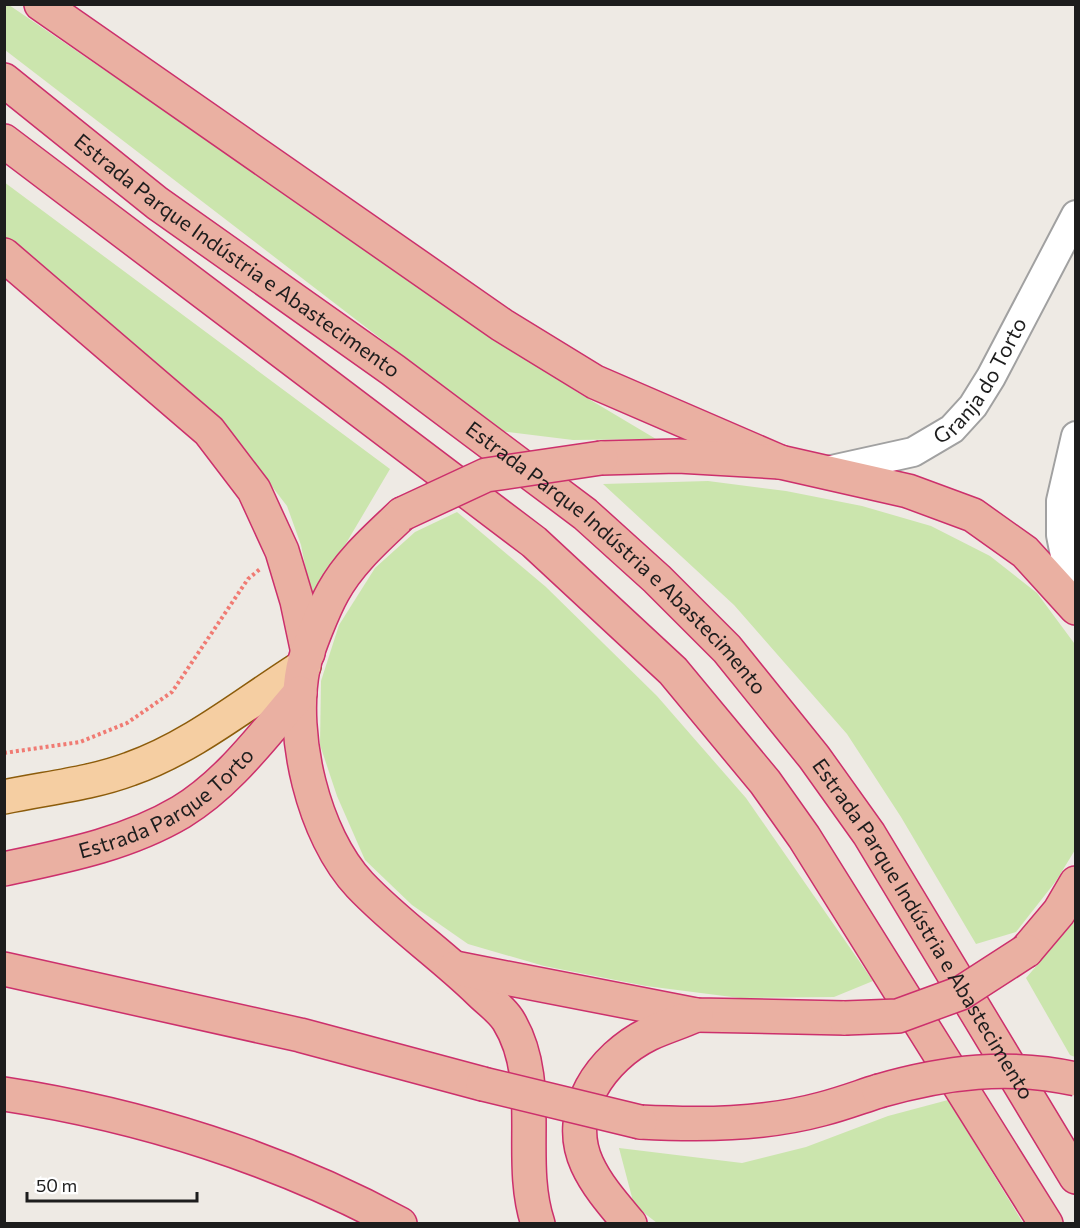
<svg xmlns="http://www.w3.org/2000/svg" width="1080" height="1228" viewBox="0 0 1080 1228" font-family="Commissioner,sans-serif">
<style>
.grass{fill:#cbe5ad}
.lines{fill:none;stroke-linecap:round;stroke-linejoin:round}
.tertiary-casing{stroke:#a1a1a1;stroke-width:32}
.primary-casing{stroke:#8c5c0b;stroke-width:36}
.trunk-casing{stroke:#cc306c;stroke-width:36}
.path{stroke:#f07b73;stroke-width:4;stroke-dasharray:3 3;stroke-linecap:butt}
.tertiary{stroke:#fff;stroke-width:28}
.primary{stroke:#f5cea2;stroke-width:33}
.trunk{stroke:#eab0a2;stroke-width:33}
.trunk-bridge-casing{stroke:#cc306c;stroke-width:36;stroke-linecap:butt}
.trunk-bridge{stroke:#eab0a2;stroke-width:33}
.labels{text-anchor:middle;stroke-width:4.5;stroke-linejoin:round;paint-order:stroke}
.street-label{font-size:21px;fill:#1d1d1d;stroke:#fff}
</style>
<rect width="100%" height="100%" fill="#eeeae4"/>
<g class="grass">
<polygon points="4,5 9,5 577,392 656,439 573,440 501,431 5,50"/>
<polygon points="4,182 390,469 312,601 301,545 287,506 250,458 200,408 5,239"/>
<polygon points="708,481 786,491 862,506 931,526 990,556 1037,593 1074,643 1075,850 1056,881 1016,932 976,944 901,817 847,734 734,605 603,484"/>
<polygon points="457,512 546,587 657,696 746,798 873,981 834,997 740,998 646,986 544,966 468,944 412,905 365,860 337,796 320,745 321,681 339,625 375,568 415,532"/>
<polygon points="1075,921 1075,1057 1070,1055 1026,978"/>
<polygon points="948,1100 1023,1223 657,1223 634,1205 619,1148 742,1163 806,1147 888,1116"/>
</g>
<g class="lines">
<defs>
<g id="tertiary">
<path id="s1" d="M827 471 913 452 952 429 973 406 991 377 1076 215"/>
<polyline points="1075,606 1061,535 1061,501 1076,436"/>
</g>
<path id="primary" d="M4 797C46 788 90 784 130 769 193 747 248 701 304 666"/>
<g id="trunk">
<polyline points="41,4 502,325 595,382 780,462"/>
<path id="s2" d="M4 80 157 203 393 370 585 514 657 579 727 649 814 757 869 834 1076 1177"/>
<polyline points="4,141 534,542 673,671 765,782 804,837 1046,1224"/>
<polyline points="4,255 209,431 254,490 282,551 297,601 308,653"/>
<polyline points="601,458 678,456 780,462 908,491 973,515 1025,552 1076,608"/>
<path d="M402 514C377 538 350 561 333 592 324 608 307 650 303 668 290 735 313 835 360 885 397 924 441 954 479 991 488 1000 501 1009 508 1020 546 1081 516 1158 538 1224"/>
<path id="s3" d="M4 869C65 856 127 844 181 812 229 783 264 734 300 693"/>
<polyline points="1026,951 1059,912 1076,883"/>
<polyline points="455,968 696,1015 845,1018"/>
<polyline points="4,969 300,1035 483,1084"/>
<path d="M4 1094C141 1115 278 1158 400 1224"/>
<path d="M640 1122C700 1125 763 1125 822 1109 842 1104 860 1097 879 1091"/>
<path d="M630 1224C614 1205 597 1186 587 1164 563 1112 602 1057 649 1034 664 1027 681 1022 696 1015"/>
</g>
</defs>
<use href="#tertiary" class="tertiary-casing"/>
<use href="#primary" class="primary-casing"/>
<use href="#trunk" class="trunk-casing"/>
<polyline class="path" points="4,753 80,742 127,723 172,692 248,579 260,569"/>
<use href="#tertiary" class="tertiary"/>
<use href="#primary" class="primary"/>
<use href="#trunk" class="trunk"/>
<defs>
<g id="trunk-bridge">
<polyline points="402,514 486,475 601,458"/>
<polyline points="845,1018 898,1016 961,993 1026,951"/>
<polyline points="483,1084 640,1122"/>
<path d="M879 1091C945 1072 1009 1064 1076 1079"/>
</g>
</defs>
<use href="#trunk-bridge" class="trunk-bridge-casing"/>
<use href="#trunk-bridge" class="trunk-bridge"/>
</g>
<g class="labels">
<g class="street-label">
<text dy="7" stroke="none"><textPath href="#s2" startOffset="292">Estrada Parque Indústria e Abastecimento</textPath></text>
<text dy="7" stroke="none"><textPath href="#s1" startOffset="189">Granja do Torto</textPath></text>
<text dy="7" stroke="none"><textPath href="#s2" startOffset="778">Estrada Parque Indústria e Abastecimento</textPath></text>
<text dy="7" stroke="none"><textPath href="#s3" startOffset="178">Estrada Parque Torto</textPath></text>
<text dy="7" stroke="none"><textPath href="#s2" startOffset="1264">Estrada Parque Indústria e Abastecimento</textPath></text>
</g>
</g>
<rect width="1080" height="1228" fill="none" stroke="#1d1d1d" stroke-width="12"/>
<path d="M27 1192v9h170v-9" fill="none" stroke="#1d1d1d" stroke-width="3"/>
<text x="36" y="1192" font-size="18" fill="#1d1d1d" stroke="#ffffff" stroke-width="4.5" paint-order="stroke">50 m</text>
</svg>
